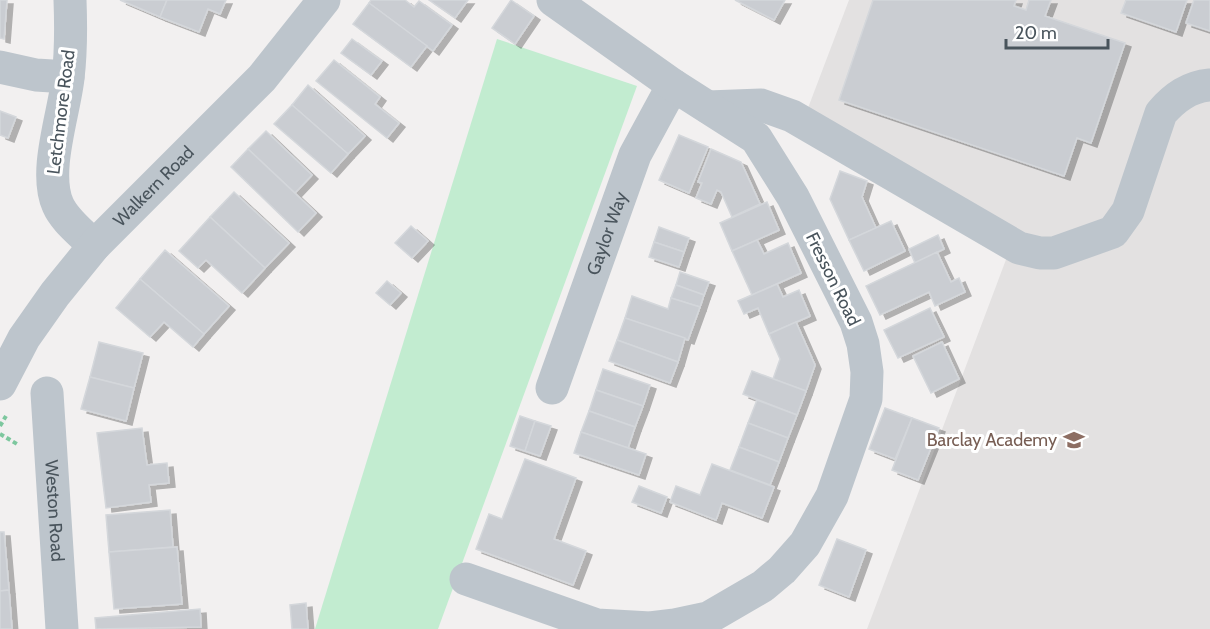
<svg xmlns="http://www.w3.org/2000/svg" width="1210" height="629" viewBox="0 0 1210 629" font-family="Cabin,sans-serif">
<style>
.education{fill:#e3e1e1}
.green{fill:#c2ecd0}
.building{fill:#cacdd2;stroke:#d4d7db;stroke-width:1.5;filter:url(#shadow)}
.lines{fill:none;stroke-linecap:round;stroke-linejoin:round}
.path{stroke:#7dc79e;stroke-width:4;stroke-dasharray:4.5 3;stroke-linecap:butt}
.minor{stroke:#bdc5cc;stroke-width:33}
.labels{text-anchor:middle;stroke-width:6;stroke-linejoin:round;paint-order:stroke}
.street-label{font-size:18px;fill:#49545c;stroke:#fff}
.education-label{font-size:18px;fill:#785e54;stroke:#fff;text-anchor:end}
</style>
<defs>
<filter id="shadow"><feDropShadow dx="6" dy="4" stdDeviation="0" flood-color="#0004"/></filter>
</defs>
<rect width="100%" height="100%" fill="#f2f0f0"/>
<polygon class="education" points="849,0 1210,0 1210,629 867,629 1016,233 808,108"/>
<polygon class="green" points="497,39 637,86 438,629 315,629"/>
<g class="building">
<polygon points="0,0 7,0 4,39 0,38"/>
<polygon points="120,0 167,0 160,17"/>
<polygon points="167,0 226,0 220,14 208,9 199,32 160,17"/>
<polygon points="371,0 405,0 414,7 419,1 452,25 433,51 369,3"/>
<polygon points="429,0 468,0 455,18"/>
<polygon points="511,0 534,16 515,44 492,28"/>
<polygon points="735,0 785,0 774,20"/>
<polygon points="873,0 1016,0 1014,6 1026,10 1029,0 1051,0 1045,16 1125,43 1091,143 1077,138 1064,176 839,100"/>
<polygon points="1126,0 1187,0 1176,32 1121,13"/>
<polygon points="1194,0 1210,0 1210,31 1186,23"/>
<polygon points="369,3 427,46 411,67 353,24"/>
<polygon points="352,39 382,61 371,75 341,53"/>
<polygon points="334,60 380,97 375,104 399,123 387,138 316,81"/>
<polygon points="308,85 365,136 348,154 292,105"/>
<polygon points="292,105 348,154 331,173 274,124"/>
<polygon points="0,111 16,117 8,138 0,135"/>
<polygon points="266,131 312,175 295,193 248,149"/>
<polygon points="679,135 708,147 689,193 659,180"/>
<polygon points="248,149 316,213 298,232 231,167"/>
<polygon points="711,149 741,162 760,204 732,217 721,192 717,190 711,204 696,198 702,183 698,182"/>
<polygon points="840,171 867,181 862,197 876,228 849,240 830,199"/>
<polygon points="234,192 289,243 265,268 210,217"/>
<polygon points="767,202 779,230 732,251 720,223"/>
<polygon points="210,217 265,268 242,293 206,260 198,268 179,251"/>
<polygon points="891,221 905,251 864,271 849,240"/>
<polygon points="411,226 428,241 412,258 395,243"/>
<polygon points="659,227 689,238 684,252 654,242"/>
<polygon points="938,235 944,249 915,263 909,249"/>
<polygon points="757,240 764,254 788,243 801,273 752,295 732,251"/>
<polygon points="654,242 684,252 679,267 649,257"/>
<polygon points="165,250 229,306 204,334 140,279"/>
<polygon points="937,252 951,282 959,278 965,292 935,306 929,292 880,315 866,286"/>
<polygon points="680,272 709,282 704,295 676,285"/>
<polygon points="140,279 204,334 193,347 164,322 150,337 116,308"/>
<polygon points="387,281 401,293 390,305 376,293"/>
<polygon points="777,284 783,297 799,290 810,316 769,334 758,308 744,314 738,301"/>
<polygon points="676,285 704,295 700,307 671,298"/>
<polygon points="632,296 668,309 671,298 700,307 688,340 625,318"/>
<polygon points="930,308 944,337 898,358 884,330"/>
<polygon points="625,318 685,338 678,362 617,340"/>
<polygon points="796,322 815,365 806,391 773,379 780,359 769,334"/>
<polygon points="617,340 678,362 670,383 609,361"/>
<polygon points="99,342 143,353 134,388 90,377"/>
<polygon points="942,342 959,379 931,393 913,356"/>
<polygon points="603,369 650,385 643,406 596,390"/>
<polygon points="752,371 806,391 797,415 743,394"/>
<polygon points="90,377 134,388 126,421 81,409"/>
<polygon points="596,390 643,406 635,427 589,411"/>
<polygon points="757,400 797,415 788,438 748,423"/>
<polygon points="885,408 912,418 895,459 869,449"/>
<polygon points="589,411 635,427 628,448 581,432"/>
<polygon points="520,416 535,421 525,451 510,446"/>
<polygon points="912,418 939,428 918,480 892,470"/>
<polygon points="535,421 551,426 540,456 525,451"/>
<polygon points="748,423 788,438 779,462 739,447"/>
<polygon points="142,428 147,465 167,463 169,483 149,485 151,502 106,508 97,433"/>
<polygon points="581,432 646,454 639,475 574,453"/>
<polygon points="739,447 779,462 770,485 730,470"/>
<polygon points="525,459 576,478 554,539 586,551 573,585 476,549 489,514 502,519"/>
<polygon points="712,464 774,487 762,518 722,503 716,520 670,502 676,486 700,495"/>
<polygon points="639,486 667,497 661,513 632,502"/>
<polygon points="170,510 173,547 109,552 106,515"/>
<polygon points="0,532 4,532 9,590 0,591"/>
<polygon points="837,539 866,550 849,597 819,585"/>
<polygon points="177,547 182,604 114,609 109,552"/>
<polygon points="9,590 12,629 0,629 0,591"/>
<polygon points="306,603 308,629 292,629 290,605"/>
<polygon points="200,609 201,627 96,629 95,618"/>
</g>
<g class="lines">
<g class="path">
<polyline points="0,426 6,416"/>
<polyline points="0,434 17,444"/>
</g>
<g class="minor">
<path d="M70 0C71 26 71 53 68 78 64 114 43 172 58 205 65 221 82 233 94 246"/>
<polyline points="0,67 36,75 68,77"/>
<path d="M708 107 761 105 792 116 1019 248 1040 253H1054L1113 232 1128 211 1161 113C1175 97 1189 87 1210 85"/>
<path id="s1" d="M0 384 24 338 55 294 94 246 262 78 324 0"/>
<path id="s2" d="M552 388 635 155 673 85"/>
<path id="s3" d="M47 393 62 629"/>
<polyline points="466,579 597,625 650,628 675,625 708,618 763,586 782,570 805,544 832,496 866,399 867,372 863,344 856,322 793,197 756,138 673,85 553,0"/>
</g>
</g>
<defs>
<symbol id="school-bare" viewBox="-9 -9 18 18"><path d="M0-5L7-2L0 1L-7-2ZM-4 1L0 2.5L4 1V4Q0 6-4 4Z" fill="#8d6e63" stroke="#fff" stroke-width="2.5" paint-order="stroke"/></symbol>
</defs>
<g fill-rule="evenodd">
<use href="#school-bare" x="1059" y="425" width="30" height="30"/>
</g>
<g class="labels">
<g class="street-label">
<text transform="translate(61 112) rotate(-83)" y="6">Letchmore Road</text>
<text dy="6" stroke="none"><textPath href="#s1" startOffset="252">Walkern Road</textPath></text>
<text dy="6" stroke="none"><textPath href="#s2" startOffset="164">Gaylor Way</textPath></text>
<text transform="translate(833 279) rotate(64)" y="6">Fresson Road</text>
<text dy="6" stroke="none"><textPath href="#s3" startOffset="118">Weston Road</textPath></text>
</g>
<g class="education-label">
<text x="1057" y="446">Barclay Academy</text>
</g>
</g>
<path d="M1006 39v9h102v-9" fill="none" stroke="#49545c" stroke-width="3"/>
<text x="1015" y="39" font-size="18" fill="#49545c" stroke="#ffffff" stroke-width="4.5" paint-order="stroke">20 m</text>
</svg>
